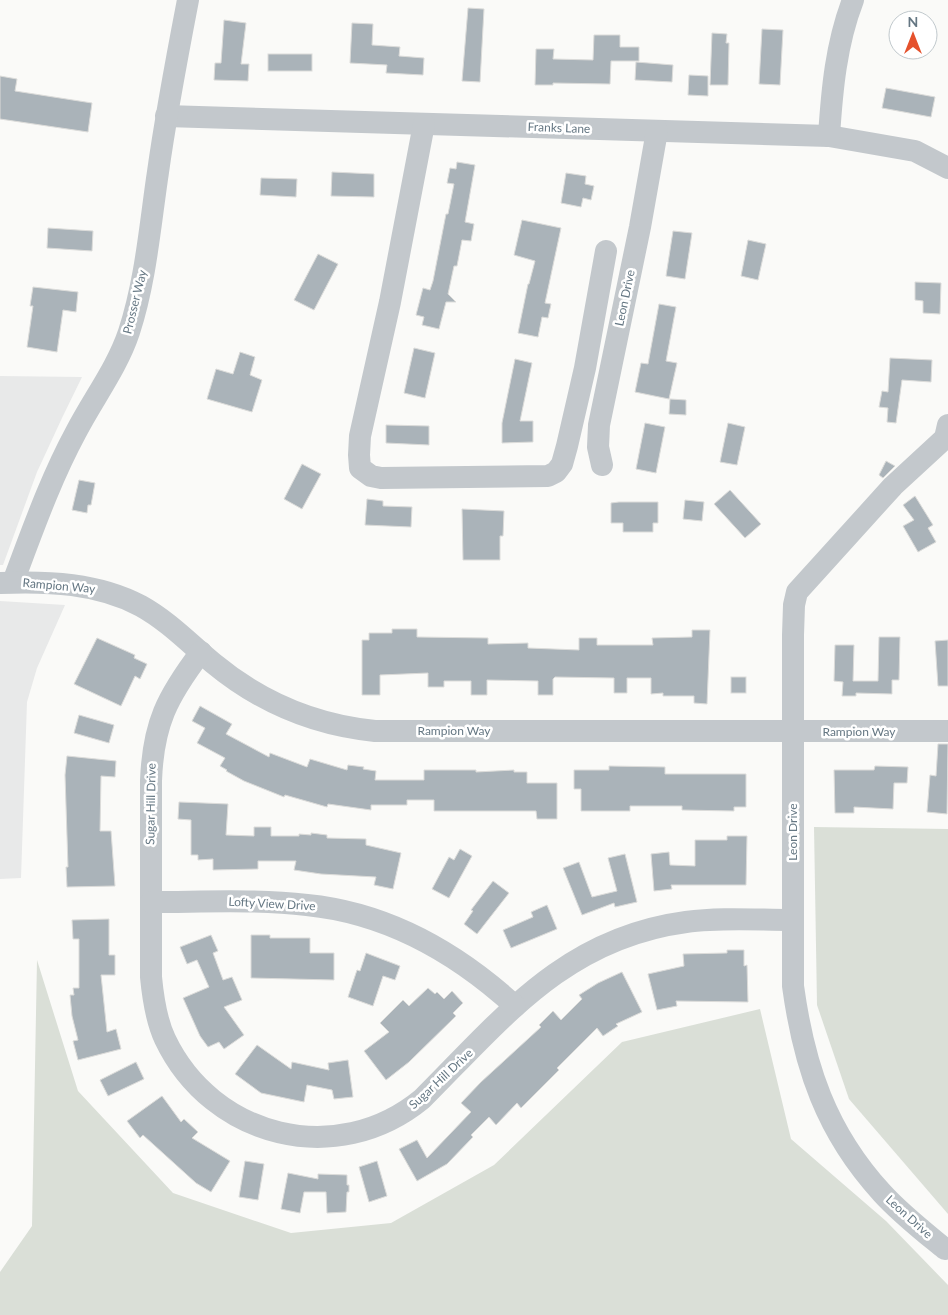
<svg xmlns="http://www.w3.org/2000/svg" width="948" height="1315" viewBox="0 0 948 1315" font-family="Lato,sans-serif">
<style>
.built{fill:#e8e9e9}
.green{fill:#dadfd7}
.building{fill:#aab3b9;stroke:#dcdcda}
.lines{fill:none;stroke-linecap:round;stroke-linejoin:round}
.minor{stroke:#c3c8cc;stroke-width:22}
.labels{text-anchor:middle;stroke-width:5;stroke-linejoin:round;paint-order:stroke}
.street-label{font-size:12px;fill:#657783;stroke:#fff}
</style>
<rect width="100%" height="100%" fill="#fafaf8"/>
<g class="built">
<polygon points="0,376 82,377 62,418 37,472 3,565 0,565"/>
<polygon points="0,601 65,605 37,668 27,702 21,878 0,879"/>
</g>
<g class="green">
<polygon points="814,827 948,829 948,1214 849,1099 817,1005"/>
<polygon points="37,960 78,1091 173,1193 291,1233 391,1223 494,1165 622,1042 760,1009 791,1139 886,1221 948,1285 948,1315 0,1315 0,1272 32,1226"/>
</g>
<g class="building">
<polygon points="468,8 484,9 480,82 462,81"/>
<polygon points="224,20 246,23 241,64 249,64 248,81 214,80 215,63 221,63"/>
<polygon points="352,23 373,24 372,45 400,47 399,56 424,58 423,75 386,73 387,65 350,63"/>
<polygon points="762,29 783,30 780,85 759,84"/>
<polygon points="712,33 727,34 726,43 729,43 728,85 710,85"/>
<polygon points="594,35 620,35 620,47 639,47 639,61 611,61 610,84 553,83 553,85 535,85 536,49 554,49 553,59 593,60"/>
<rect x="268" y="54" width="44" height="17"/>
<polygon points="636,62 673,65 672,82 635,80"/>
<polygon points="689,75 708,76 708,96 688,95"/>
<polygon points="0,76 17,79 15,91 92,103 88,132 0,119"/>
<polygon points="886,88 935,97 931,117 882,108"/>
<polygon points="457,162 475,165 465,222 474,224 471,241 462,240 457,266 454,266 448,294 456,302 446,302 439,329 422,325 424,317 416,315 423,288 430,290 433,281 446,214 448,214 454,184 447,183 450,168 456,169"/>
<polygon points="332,172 374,174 374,197 331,196"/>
<polygon points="566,173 586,176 585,184 594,186 591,200 583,198 581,207 561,203"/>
<polygon points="261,178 297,179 296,197 260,195"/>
<polygon points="522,220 561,228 545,303 551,304 548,318 542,317 538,337 518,333 528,284 529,284 535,261 514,255"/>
<polygon points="48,228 93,231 92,251 47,248"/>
<polygon points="673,231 692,233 685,279 666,276"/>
<polygon points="748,240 766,244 758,280 741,276"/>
<polygon points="318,254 338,264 314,310 294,300"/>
<polygon points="915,282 941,283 940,314 923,313 923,301 915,300"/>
<polygon points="33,287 78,292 76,312 63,310 57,352 27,347 33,306 30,306"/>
<polygon points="659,304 676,307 666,361 677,363 669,399 635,392 641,363 648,364"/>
<polygon points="414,348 435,353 425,398 404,393"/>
<polygon points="240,352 255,357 250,375 262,380 252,412 207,399 216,369 233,374"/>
<polygon points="890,358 932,360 931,382 902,380 896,423 887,422 888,408 879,407 882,391 888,392"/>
<polygon points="515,359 532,363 520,421 533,421 533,442 502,443 502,423"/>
<polygon points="670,399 686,400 686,415 669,414"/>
<polygon points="645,423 665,427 656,473 636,469"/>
<polygon points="728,423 745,427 737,465 720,462"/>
<polygon points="386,425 429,426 429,445 386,443"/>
<polygon points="886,461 895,466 883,478 879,475"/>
<polygon points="302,464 321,474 302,509 284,499"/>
<polygon points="79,480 95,483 91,505 88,505 87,513 72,510"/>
<polygon points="730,490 761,524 745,538 714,504"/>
<polygon points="915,496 933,525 928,528 936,542 918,552 903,526 914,520 903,505"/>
<polygon points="367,499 383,501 383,506 412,507 411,527 365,525"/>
<polygon points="685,500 704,502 702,521 683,519"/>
<polygon points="619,502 658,502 658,523 653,523 653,532 623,532 623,523 611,523 611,503"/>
<polygon points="462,509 504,511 503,536 500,536 500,560 463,560"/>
<polygon points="392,629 417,629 417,637 488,638 488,644 528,643 528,648 579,650 579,638 597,638 597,645 653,645 652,638 692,637 692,630 710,630 707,704 694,703 694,696 663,696 663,693 651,694 651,678 627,678 627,693 614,693 614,678 555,677 553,679 553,695 538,695 538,681 487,680 487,695 471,695 471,681 444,681 444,687 428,687 428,673 380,675 380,695 362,695 362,640 369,640 369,633 392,633"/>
<polygon points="879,637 900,637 899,680 892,680 892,694 856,693 856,696 842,696 843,682 834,681 835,645 854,645 853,681 878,681"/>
<polygon points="97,638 135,655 134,658 147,664 140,679 135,676 121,706 74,684"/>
<polygon points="948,640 948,686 938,686 935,641"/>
<rect x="731" y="677" width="15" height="16"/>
<polygon points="200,706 232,724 226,734 269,757 270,753 307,767 310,759 347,770 348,765 364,767 363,769 376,771 375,780 424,780 424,770 476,770 476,772 514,770 514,772 527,772 527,783 557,783 557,819 537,819 536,811 434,811 434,800 407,800 407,805 371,805 371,810 328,804 327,807 285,795 284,797 244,781 226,771 227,770 220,766 225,758 197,743 205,728 192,721"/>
<polygon points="79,715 114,725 109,743 74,733"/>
<polygon points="938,744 948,744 947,814 927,812 930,775 936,776"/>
<polygon points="67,756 116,761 115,777 101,776 100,831 111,831 115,886 67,887 66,867 68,867 65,775"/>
<polygon points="609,766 665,767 665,774 746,774 746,807 734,807 734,811 682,810 682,806 630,806 630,811 581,811 581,789 574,789 574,770 609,770"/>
<polygon points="875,766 908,767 907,783 894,783 893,809 854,807 854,813 835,813 834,770 874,770"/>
<polygon points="179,802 228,804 226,835 254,836 254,827 271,827 271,836 299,836 299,834 311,835 311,833 327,835 327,838 366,839 366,845 401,853 393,889 374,885 376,877 321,874 294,870 296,861 258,861 258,869 213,870 213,859 198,860 198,855 191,855 191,820 178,819"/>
<polygon points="727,836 747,836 746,885 671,885 672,889 654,891 651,854 669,852 670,865 695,866 695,840 727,840"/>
<polygon points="460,849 472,856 449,898 432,889 449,857 454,860"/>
<polygon points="625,854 637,902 615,907 614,903 582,915 563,868 579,862 592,897 617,891 608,858"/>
<polygon points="493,881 509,893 477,934 464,924 473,911 471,910"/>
<polygon points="547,905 557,929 511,948 503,930 533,917 531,912"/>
<polygon points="109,919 109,955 115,955 115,975 101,975 107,1032 116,1029 121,1049 78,1060 73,1041 78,1040 72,1016 70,995 74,995 73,988 79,988 79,939 73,939 72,920"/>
<polygon points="211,935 218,951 213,953 223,980 232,977 242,1000 224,1007 244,1035 224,1049 219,1042 208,1047 200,1036 183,998 209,987 197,960 187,964 180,947"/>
<polygon points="251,935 270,935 270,938 310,938 310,953 334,953 334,980 251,978"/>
<polygon points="727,950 744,950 744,966 747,965 748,1002 676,1001 677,1006 657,1010 648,974 684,966 683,954 727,953"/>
<polygon points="366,953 400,966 395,980 383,976 373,1006 348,997 357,970 360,971"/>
<polygon points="622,972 642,1012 616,1024 618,1026 603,1036 597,1028 557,1068 559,1070 521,1108 517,1103 496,1125 489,1117 471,1135 473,1137 447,1164 417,1181 399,1149 417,1140 427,1158 471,1112 461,1103 481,1082 541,1027 539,1025 553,1011 561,1020 582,999 579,995 598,983"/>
<polygon points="428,988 435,994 437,992 444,999 452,991 463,1003 453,1013 456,1016 409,1062 386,1080 364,1051 389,1032 380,1023 403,1000 409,1006"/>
<polygon points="257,1045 291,1069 292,1062 329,1070 328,1063 348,1060 353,1097 334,1099 332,1090 307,1085 304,1102 261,1093 235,1074"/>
<polygon points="136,1062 144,1079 108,1096 100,1080"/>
<polygon points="162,1096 181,1122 184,1119 198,1132 192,1138 230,1161 211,1192 196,1183 143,1135 140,1138 127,1121"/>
<polygon points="245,1161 264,1164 258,1200 239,1197"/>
<polygon points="377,1161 387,1196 369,1202 359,1167"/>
<polygon points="288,1173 318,1179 318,1174 347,1175 347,1185 349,1185 349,1192 347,1192 346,1212 327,1213 326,1192 304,1192 300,1213 281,1209"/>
</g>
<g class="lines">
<g class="minor">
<polyline points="166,116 829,136 915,151 948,168"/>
<polyline points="424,124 390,302 360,436 359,455 360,468 371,476 381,478 548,476 556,472 562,464 567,446 585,368 606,251"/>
<path d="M829 136C832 90 836 44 853 0"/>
<polyline points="602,465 598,447 599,425 640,227 657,131"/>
<path d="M13 582C32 532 50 480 76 432 93 399 117 368 129 332 146 280 150 225 158 172 166 114 177 57 188 0"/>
<path d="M0 583C48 581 98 583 141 606 168 621 189 643 213 663 260 702 314 725 375 731H948"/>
<path d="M201 652C167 697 153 724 151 781V977C153 998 156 1020 165 1039 212 1138 337 1169 422 1099 503 1018 565 938 686 922 721 917 757 920 792 920"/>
<path d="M151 902C202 902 255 899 307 905 387 913 457 953 515 1006"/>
<path d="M945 1249C923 1231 901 1214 882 1193 826 1132 804 1066 793 986V635L794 605 797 592 893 486 945 438 948 425"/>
</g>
</g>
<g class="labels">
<g class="street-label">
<text transform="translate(559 128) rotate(2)" y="4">Franks Lane</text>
<text transform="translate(625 298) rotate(-78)" y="4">Leon Drive</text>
<text transform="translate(135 302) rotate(-76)" y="4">Prosser Way</text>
<text transform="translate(59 586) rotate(5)" y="4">Rampion Way</text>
<text x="454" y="735">Rampion Way</text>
<text x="859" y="736">Rampion Way</text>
<text transform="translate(151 804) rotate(-89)" y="4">Sugar Hill Drive</text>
<text transform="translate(793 832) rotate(-90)" y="4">Leon Drive</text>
<text transform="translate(272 904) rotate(3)" y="4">Lofty View Drive</text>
<text transform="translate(441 1079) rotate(-43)" y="4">Sugar Hill Drive</text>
<text transform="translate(909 1217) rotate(42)" y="4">Leon Drive</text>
</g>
</g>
<g transform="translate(913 35)"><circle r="24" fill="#ffffff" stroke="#c1c9cd"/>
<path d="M0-4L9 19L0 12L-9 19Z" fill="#e5512c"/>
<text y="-8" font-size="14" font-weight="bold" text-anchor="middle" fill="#657783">N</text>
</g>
</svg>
